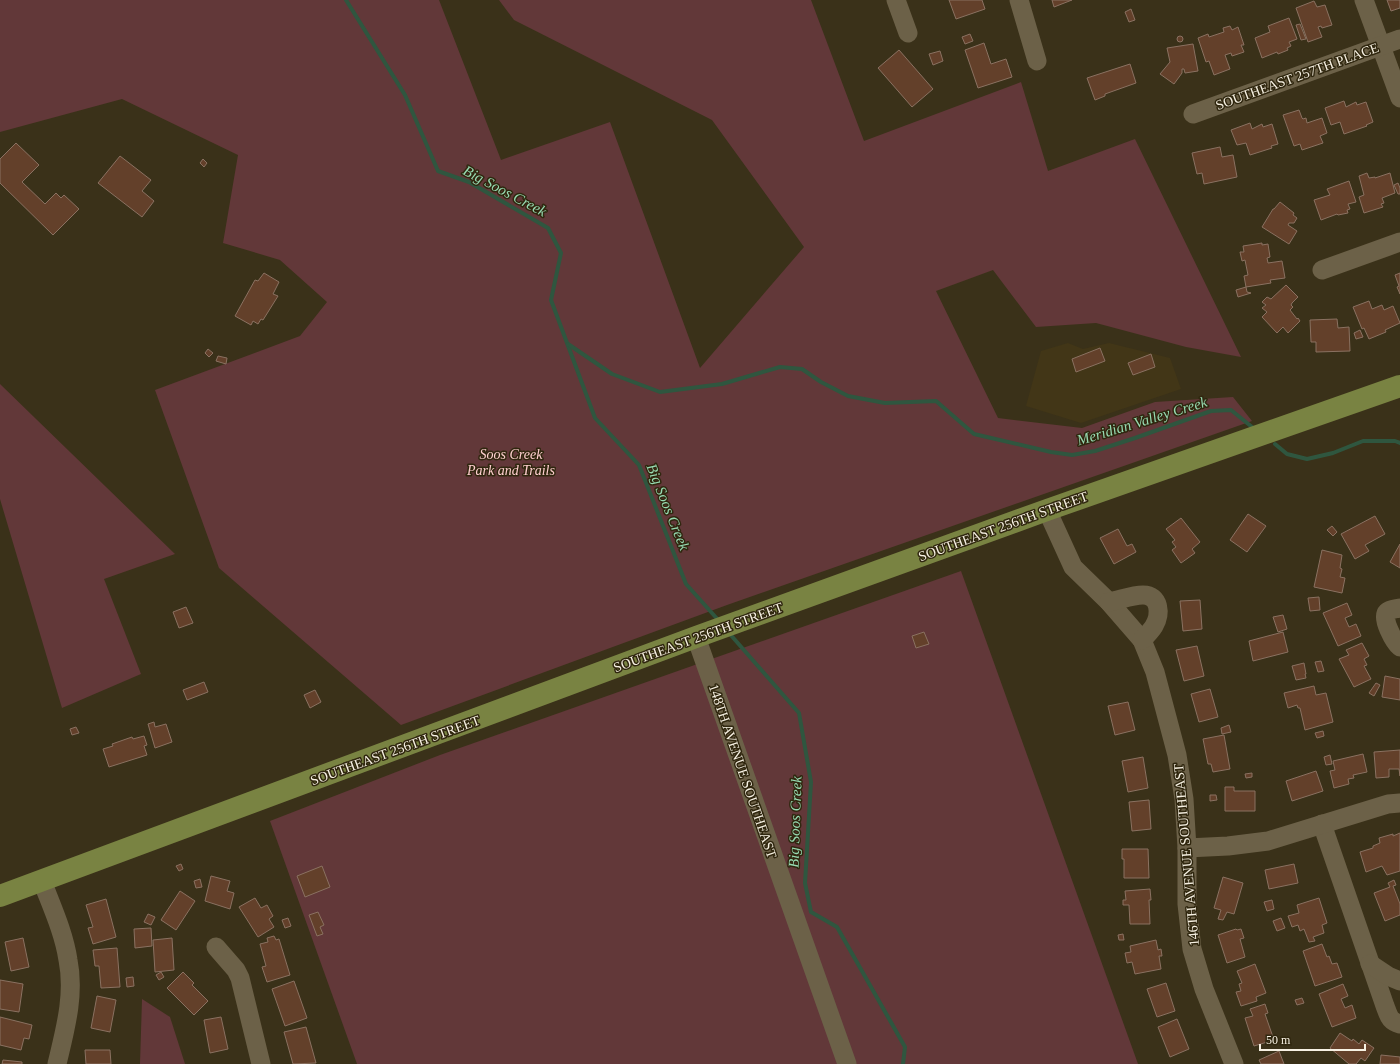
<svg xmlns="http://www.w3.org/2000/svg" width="1400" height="1064" viewBox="0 0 1400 1064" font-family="'Times New Roman',serif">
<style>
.built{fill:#423617}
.green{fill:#623839}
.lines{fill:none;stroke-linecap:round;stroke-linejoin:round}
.stream{stroke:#2f563f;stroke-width:4}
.building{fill:#63402a;stroke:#8a7161}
.minor{stroke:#6c6148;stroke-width:19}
.major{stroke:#798342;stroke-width:22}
.labels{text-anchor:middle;stroke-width:3;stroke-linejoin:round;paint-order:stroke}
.street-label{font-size:14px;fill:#f7f1e3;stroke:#30270f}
.park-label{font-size:14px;font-style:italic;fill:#ffcfcf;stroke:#30270f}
.water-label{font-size:15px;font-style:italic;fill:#97dab1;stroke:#30270f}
</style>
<rect width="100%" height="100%" fill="#3a3119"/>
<polygon class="built" points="1068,343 1083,349 1109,343 1170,358 1181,389 1081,423 1026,406 1041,351"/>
<g class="green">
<polygon points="0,0 439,0 501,160 610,122 700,368 804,247 712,120 514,20 499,0 811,0 864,141 1021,82 1048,171 1135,139 1241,357 1186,347 1096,323 1036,327 993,270 936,291 998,418 1082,428 1155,402 1233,397 1252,421 727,605 401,725 219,568 155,390 300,336 327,302 280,260 223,243 238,155 122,99 0,132"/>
<polygon points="0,384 175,554 104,579 141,674 62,708 0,499"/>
<polygon points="961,571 1138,1064 357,1064 270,821 440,755"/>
<polygon points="142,999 170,1017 185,1064 140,1064"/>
</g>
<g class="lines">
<g class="stream">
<polyline points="346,0 405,95 438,171 469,182 548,228 561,253 551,300 595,418 639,465 686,584 720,622"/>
<polyline points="568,344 612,374 660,392 722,384 780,367 802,369 821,382 848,396 885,403 936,401 974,434 1051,452 1072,455 1095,451 1135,438 1211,411 1231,410 1252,427"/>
<polyline points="1275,444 1287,454 1307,459 1333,453 1363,441 1395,441 1400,443"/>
<polyline points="729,633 799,713 811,782 805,883 811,912 837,927 905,1047 903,1064"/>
</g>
</g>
<g class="building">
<polygon points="949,0 982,0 985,9 956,19"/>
<polygon points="1052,0 1072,0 1054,7"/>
<polygon points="1387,0 1400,0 1400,8 1391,11"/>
<polygon points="1314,1 1317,7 1325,5 1332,25 1322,28 1321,26 1318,27 1322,37 1308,42 1296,8"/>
<polygon points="1131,9 1135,20 1129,22 1125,12"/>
<polygon points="1289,18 1297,39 1289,42 1291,46 1287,48 1288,50 1278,54 1277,52 1262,58 1255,38 1270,32 1268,26"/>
<polygon points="1300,24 1306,39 1301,40 1296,25"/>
<polygon points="1230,26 1232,30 1238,27 1244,45 1241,45 1244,52 1232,56 1231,53 1225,55 1230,69 1214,75 1209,61 1206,62 1198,38 1208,34 1209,37 1224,32 1223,28"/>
<polygon points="970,34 973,41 965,44 962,37"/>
<circle cx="1180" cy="39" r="3"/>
<polygon points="984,43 991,64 1006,59 1012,77 978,88 965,50"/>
<polygon points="1193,44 1198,71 1185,73 1184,69 1182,69 1182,73 1174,84 1160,74 1170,62 1167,48"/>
<polygon points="899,50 933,89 912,107 878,68"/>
<polygon points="940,51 943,61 933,65 929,54"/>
<polygon points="1130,64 1136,83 1105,94 1105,96 1095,100 1087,78"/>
<polygon points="1344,101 1346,107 1356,102 1357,105 1366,102 1373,122 1366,125 1367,126 1344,134 1340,122 1331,125 1325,108"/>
<polygon points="1299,110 1302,118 1303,119 1306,118 1307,123 1322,118 1327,133 1320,136 1323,143 1302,150 1300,144 1294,146 1283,115"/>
<polygon points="1250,123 1252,129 1262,124 1263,127 1272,124 1278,144 1271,146 1272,148 1250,155 1246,143 1237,145 1231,130"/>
<polygon points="16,143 39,165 22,182 45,204 56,193 61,198 64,195 79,209 53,235 0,183 0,159"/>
<polygon points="1220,147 1222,157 1233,155 1237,177 1204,184 1202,173 1197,174 1192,153"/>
<polygon points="120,156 151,180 142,191 154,201 142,217 98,183"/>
<polygon points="203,159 207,163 204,167 200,163"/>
<polygon points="1367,173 1369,178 1375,177 1375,178 1390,173 1395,193 1382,198 1384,203 1381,204 1383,207 1364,213 1359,197 1364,195 1359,176"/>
<polygon points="1349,181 1356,202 1348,204 1350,209 1347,210 1348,213 1338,215 1337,214 1321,220 1314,200 1330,195 1327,189"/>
<polygon points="1398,183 1400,188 1400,194 1398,194 1394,185"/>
<polygon points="1280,202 1294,213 1293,215 1297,218 1294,223 1289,223 1288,225 1297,231 1289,244 1262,227 1273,209 1274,209"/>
<polygon points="1262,243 1262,245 1268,244 1270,257 1267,258 1268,263 1282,261 1285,278 1270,280 1271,283 1246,287 1244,276 1248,275 1245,260 1242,261 1240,252 1244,252 1243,246"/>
<polygon points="264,273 279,282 273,294 278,296 263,320 261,319 258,324 253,321 251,325 235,316 255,280 258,281"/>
<polygon points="1400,273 1400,294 1397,287 1399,286 1395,275"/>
<polygon points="1286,285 1298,297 1292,303 1291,305 1293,307 1290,310 1297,319 1298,318 1300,321 1288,333 1283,327 1277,333 1262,317 1267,312 1262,308 1266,305 1262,302 1267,297 1271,299"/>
<polygon points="1246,287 1247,292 1251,293 1238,297 1236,290"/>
<polygon points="1369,301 1372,309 1382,305 1384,310 1393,306 1400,323 1385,330 1386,332 1369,339 1364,328 1362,329 1353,307"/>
<polygon points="1337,319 1338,328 1349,327 1350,351 1316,352 1316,342 1311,342 1310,320"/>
<polygon points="1360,330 1363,337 1356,339 1354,333"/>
<polygon points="1100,348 1105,361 1076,372 1072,359"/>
<polygon points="208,349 213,353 209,357 205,353"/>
<polygon points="1151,354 1155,367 1133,375 1128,363"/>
<polygon points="218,356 227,358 226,364 216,361"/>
<polygon points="1248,514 1266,526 1247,552 1230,540"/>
<polygon points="1375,516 1385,534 1365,545 1369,551 1355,559 1341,534"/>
<polygon points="1181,518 1200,542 1192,549 1195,553 1181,563 1172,550 1176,547 1172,542 1175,540 1166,529"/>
<polygon points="1332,526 1337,532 1333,536 1327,530"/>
<polygon points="1118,529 1127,546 1132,544 1136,552 1114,564 1100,538"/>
<polygon points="1400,544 1400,568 1390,562"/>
<polygon points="1322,550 1342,555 1340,568 1342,569 1340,577 1345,578 1342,593 1314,587"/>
<polygon points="1319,597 1320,610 1310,611 1308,598"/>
<polygon points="1200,600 1202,629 1183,631 1180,601"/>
<polygon points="1347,603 1352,615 1345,618 1349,627 1356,624 1361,636 1338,646 1323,613"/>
<polygon points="186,607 193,623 179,628 173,612"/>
<polygon points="1283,615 1287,629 1278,632 1273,617"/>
<polygon points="924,632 929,644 916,648 912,636"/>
<polygon points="1283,632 1288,652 1253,661 1249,641"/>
<polygon points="1362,643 1369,656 1364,659 1367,665 1364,666 1371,679 1354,687 1339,659 1349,655 1346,650"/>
<polygon points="1197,646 1204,676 1184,681 1176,650"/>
<polygon points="1321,661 1324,671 1318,672 1315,662"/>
<polygon points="1304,663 1306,674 1305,674 1306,678 1296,680 1292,666"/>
<polygon points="1385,676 1400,679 1400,700 1382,697"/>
<polygon points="204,682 208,692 187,700 183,690"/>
<polygon points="1376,683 1380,685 1374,696 1369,693"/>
<polygon points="1314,686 1316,695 1326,693 1333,722 1305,730 1300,708 1298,708 1297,705 1288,708 1284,693"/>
<polygon points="1210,689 1218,717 1199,722 1191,694"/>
<polygon points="315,690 321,702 310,708 304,695"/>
<polygon points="1128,702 1135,730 1115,735 1108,706"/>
<polygon points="154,722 155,727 166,724 172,742 155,748 148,724"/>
<polygon points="1229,725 1231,732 1222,734 1221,728"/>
<polygon points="76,727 79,733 72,735 70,729"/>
<polygon points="1323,731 1324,736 1317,738 1315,733"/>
<polygon points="1224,735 1230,769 1213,772 1211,764 1208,764 1203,739"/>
<polygon points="144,736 147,745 144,746 147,755 109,767 103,749 113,746 112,744 132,737 133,739"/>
<polygon points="1400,750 1400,776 1399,769 1389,769 1389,777 1376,778 1374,752"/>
<polygon points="1363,754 1367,772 1353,775 1354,778 1348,779 1349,784 1334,788 1330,771 1335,770 1333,761"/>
<polygon points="1330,755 1332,764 1326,765 1324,757"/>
<polygon points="1143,757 1148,788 1128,792 1122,761"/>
<polygon points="1316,771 1323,791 1292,801 1286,781"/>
<polygon points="1252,773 1252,777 1246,778 1245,774"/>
<polygon points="1225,787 1234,787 1234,791 1255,791 1255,811 1225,811"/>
<polygon points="1210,795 1216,795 1217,800 1210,801"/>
<polygon points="1149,800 1151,829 1132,831 1129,802"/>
<polygon points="1400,833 1400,871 1387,875 1382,866 1366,872 1360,852 1373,848 1373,846 1380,843 1379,838 1393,834 1393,836"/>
<polygon points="1122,849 1148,849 1149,878 1124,878 1124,859 1122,859"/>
<polygon points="181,864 183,869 179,871 176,866"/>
<polygon points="1294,864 1298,883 1269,889 1265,870"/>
<polygon points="322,866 330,887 305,897 297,876"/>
<polygon points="211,876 230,881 227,891 234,893 230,909 205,901"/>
<polygon points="1223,877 1243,883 1234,914 1227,912 1223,920 1218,919 1221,910 1214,908"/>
<polygon points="200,879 202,887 196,888 194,881"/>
<polygon points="1394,880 1396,885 1393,886 1400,904 1400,915 1385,921 1374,893 1390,887 1388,883"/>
<polygon points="1150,889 1151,900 1149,900 1150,924 1130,924 1129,905 1123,905 1123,900 1126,900 1125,891"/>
<polygon points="180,891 195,901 176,930 161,920"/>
<polygon points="255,898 261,908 267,905 273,916 269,919 274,927 258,937 239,907"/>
<polygon points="1319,898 1327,923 1322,925 1324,933 1313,937 1315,941 1309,942 1304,929 1300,931 1298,925 1292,927 1288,916 1299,913 1297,905"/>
<polygon points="106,899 116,937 93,944 88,928 93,927 86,905"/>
<polygon points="1272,900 1274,909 1267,911 1264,902"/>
<polygon points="318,912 324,925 320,927 323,934 317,936 309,915"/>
<polygon points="148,914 155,917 151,925 144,922"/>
<polygon points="288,918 291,926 285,928 282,920"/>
<polygon points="1281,918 1285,928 1277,931 1273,921"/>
<polygon points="151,928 152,946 135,948 134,929"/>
<polygon points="1236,929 1237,930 1241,929 1244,938 1240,939 1245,957 1227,963 1218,935"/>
<polygon points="1123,934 1124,940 1119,940 1118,935"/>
<polygon points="274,936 276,940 279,939 290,975 267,982 262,967 266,966 260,944 268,942 267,938"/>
<polygon points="23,938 29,967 11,971 5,942"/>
<polygon points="172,938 174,970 155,972 153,940"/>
<polygon points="1156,940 1158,950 1161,949 1162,956 1159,956 1161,969 1135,974 1132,962 1127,963 1125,953 1131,952 1130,946"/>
<polygon points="1322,944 1327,957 1329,956 1332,964 1337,963 1342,977 1315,986 1303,951"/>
<polygon points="117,948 120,987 101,988 99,966 95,966 93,950"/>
<polygon points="1255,964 1266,993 1256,997 1257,1001 1241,1006 1236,992 1241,991 1239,984 1242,983 1237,971"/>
<polygon points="161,972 164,977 159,980 156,975"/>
<polygon points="183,972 194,983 192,985 208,1001 194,1015 167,988"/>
<polygon points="133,977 134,986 127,987 126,978"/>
<polygon points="0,980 23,984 19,1012 0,1009"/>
<polygon points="294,981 307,1018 285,1026 272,989"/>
<polygon points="1166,983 1175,1011 1157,1017 1147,989"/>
<polygon points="1343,984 1348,996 1341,999 1345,1008 1352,1005 1356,1018 1332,1027 1319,994"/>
<polygon points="97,996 116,1000 110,1032 91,1028"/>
<polygon points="1302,998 1304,1003 1297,1005 1295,1000"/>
<polygon points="1265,1004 1268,1013 1265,1014 1274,1040 1254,1046 1245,1018 1253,1016 1250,1009"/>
<polygon points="0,1017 32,1025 29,1039 24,1038 21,1050 0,1045"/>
<polygon points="221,1017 228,1049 210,1053 204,1020"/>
<polygon points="1177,1019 1189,1049 1170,1057 1158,1027"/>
<polygon points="306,1027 316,1063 293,1064 284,1032"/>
<polygon points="1340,1033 1352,1041 1353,1039 1359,1044 1362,1040 1374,1048 1365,1061 1361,1058 1356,1064 1349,1064 1330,1048"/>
<polygon points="85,1050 110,1050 111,1064 86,1064"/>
<polygon points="1279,1051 1284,1064 1261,1064 1259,1060"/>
<polygon points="1381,1055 1400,1057 1400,1064 1380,1064"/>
<polygon points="3,1060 22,1062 22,1064 2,1064"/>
</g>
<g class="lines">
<g class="minor">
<polyline points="896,0 908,33"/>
<polyline points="1019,0 1037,61"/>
<polyline points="1364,0 1400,98"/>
<polyline points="1193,114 1400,39"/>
<polyline points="1322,270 1400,242"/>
<polyline points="1047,510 1073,567 1109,602 1142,640 1155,672 1177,755 1184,799 1187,848 1187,904 1192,949 1204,989 1234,1064"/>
<path d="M1109 602C1120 600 1132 595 1143 595 1160 595 1161 614 1154 626 1151 631 1146 636 1142 640"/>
<path d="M1400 608C1396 609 1390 609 1387 612 1381 618 1394 642 1400 647"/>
<polyline points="696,637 847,1064"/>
<path d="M1322 824 1385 1006C1389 1016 1389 1021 1400 1024"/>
<polyline points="1187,848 1228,846 1268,841 1388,804 1400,803"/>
<path d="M42 881C52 907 64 933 68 960 75 995 65 1030 57 1064"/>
<polyline points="216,947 236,970 240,978 261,1064"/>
<polyline points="1370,964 1388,976 1400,981"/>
</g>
<polyline class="major" points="0,896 696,637 1047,510 1400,386"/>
</g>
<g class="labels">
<g class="street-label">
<text transform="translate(1297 76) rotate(-20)" y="5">SOUTHEAST 257TH PLACE</text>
<text transform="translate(1003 526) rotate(-20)" y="5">SOUTHEAST 256TH STREET</text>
<text transform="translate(698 637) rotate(-20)" y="5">SOUTHEAST 256TH STREET</text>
<text transform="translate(395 750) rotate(-20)" y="5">SOUTHEAST 256TH STREET</text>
<text transform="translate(743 771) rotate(71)" y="5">148TH AVENUE SOUTHEAST</text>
<text transform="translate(1186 855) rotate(-95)" y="5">146TH AVENUE SOUTHEAST</text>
</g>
<g class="park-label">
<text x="511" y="459">Soos Creek<tspan x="511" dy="16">Park and Trails</tspan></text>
</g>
<g class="water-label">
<text transform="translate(505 191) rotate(28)" y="5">Big Soos Creek</text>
<text transform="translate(1142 421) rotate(-17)" y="5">Meridian Valley Creek</text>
<text transform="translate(668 507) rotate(68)" y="5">Big Soos Creek</text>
<text transform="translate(795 822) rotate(-88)" y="5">Big Soos Creek</text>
</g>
</g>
<path d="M1260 1044v6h105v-6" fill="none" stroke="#f7f1e3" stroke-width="2"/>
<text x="1266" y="1044" font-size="12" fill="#f7f1e3" stroke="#30270f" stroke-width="3" paint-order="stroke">50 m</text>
</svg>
